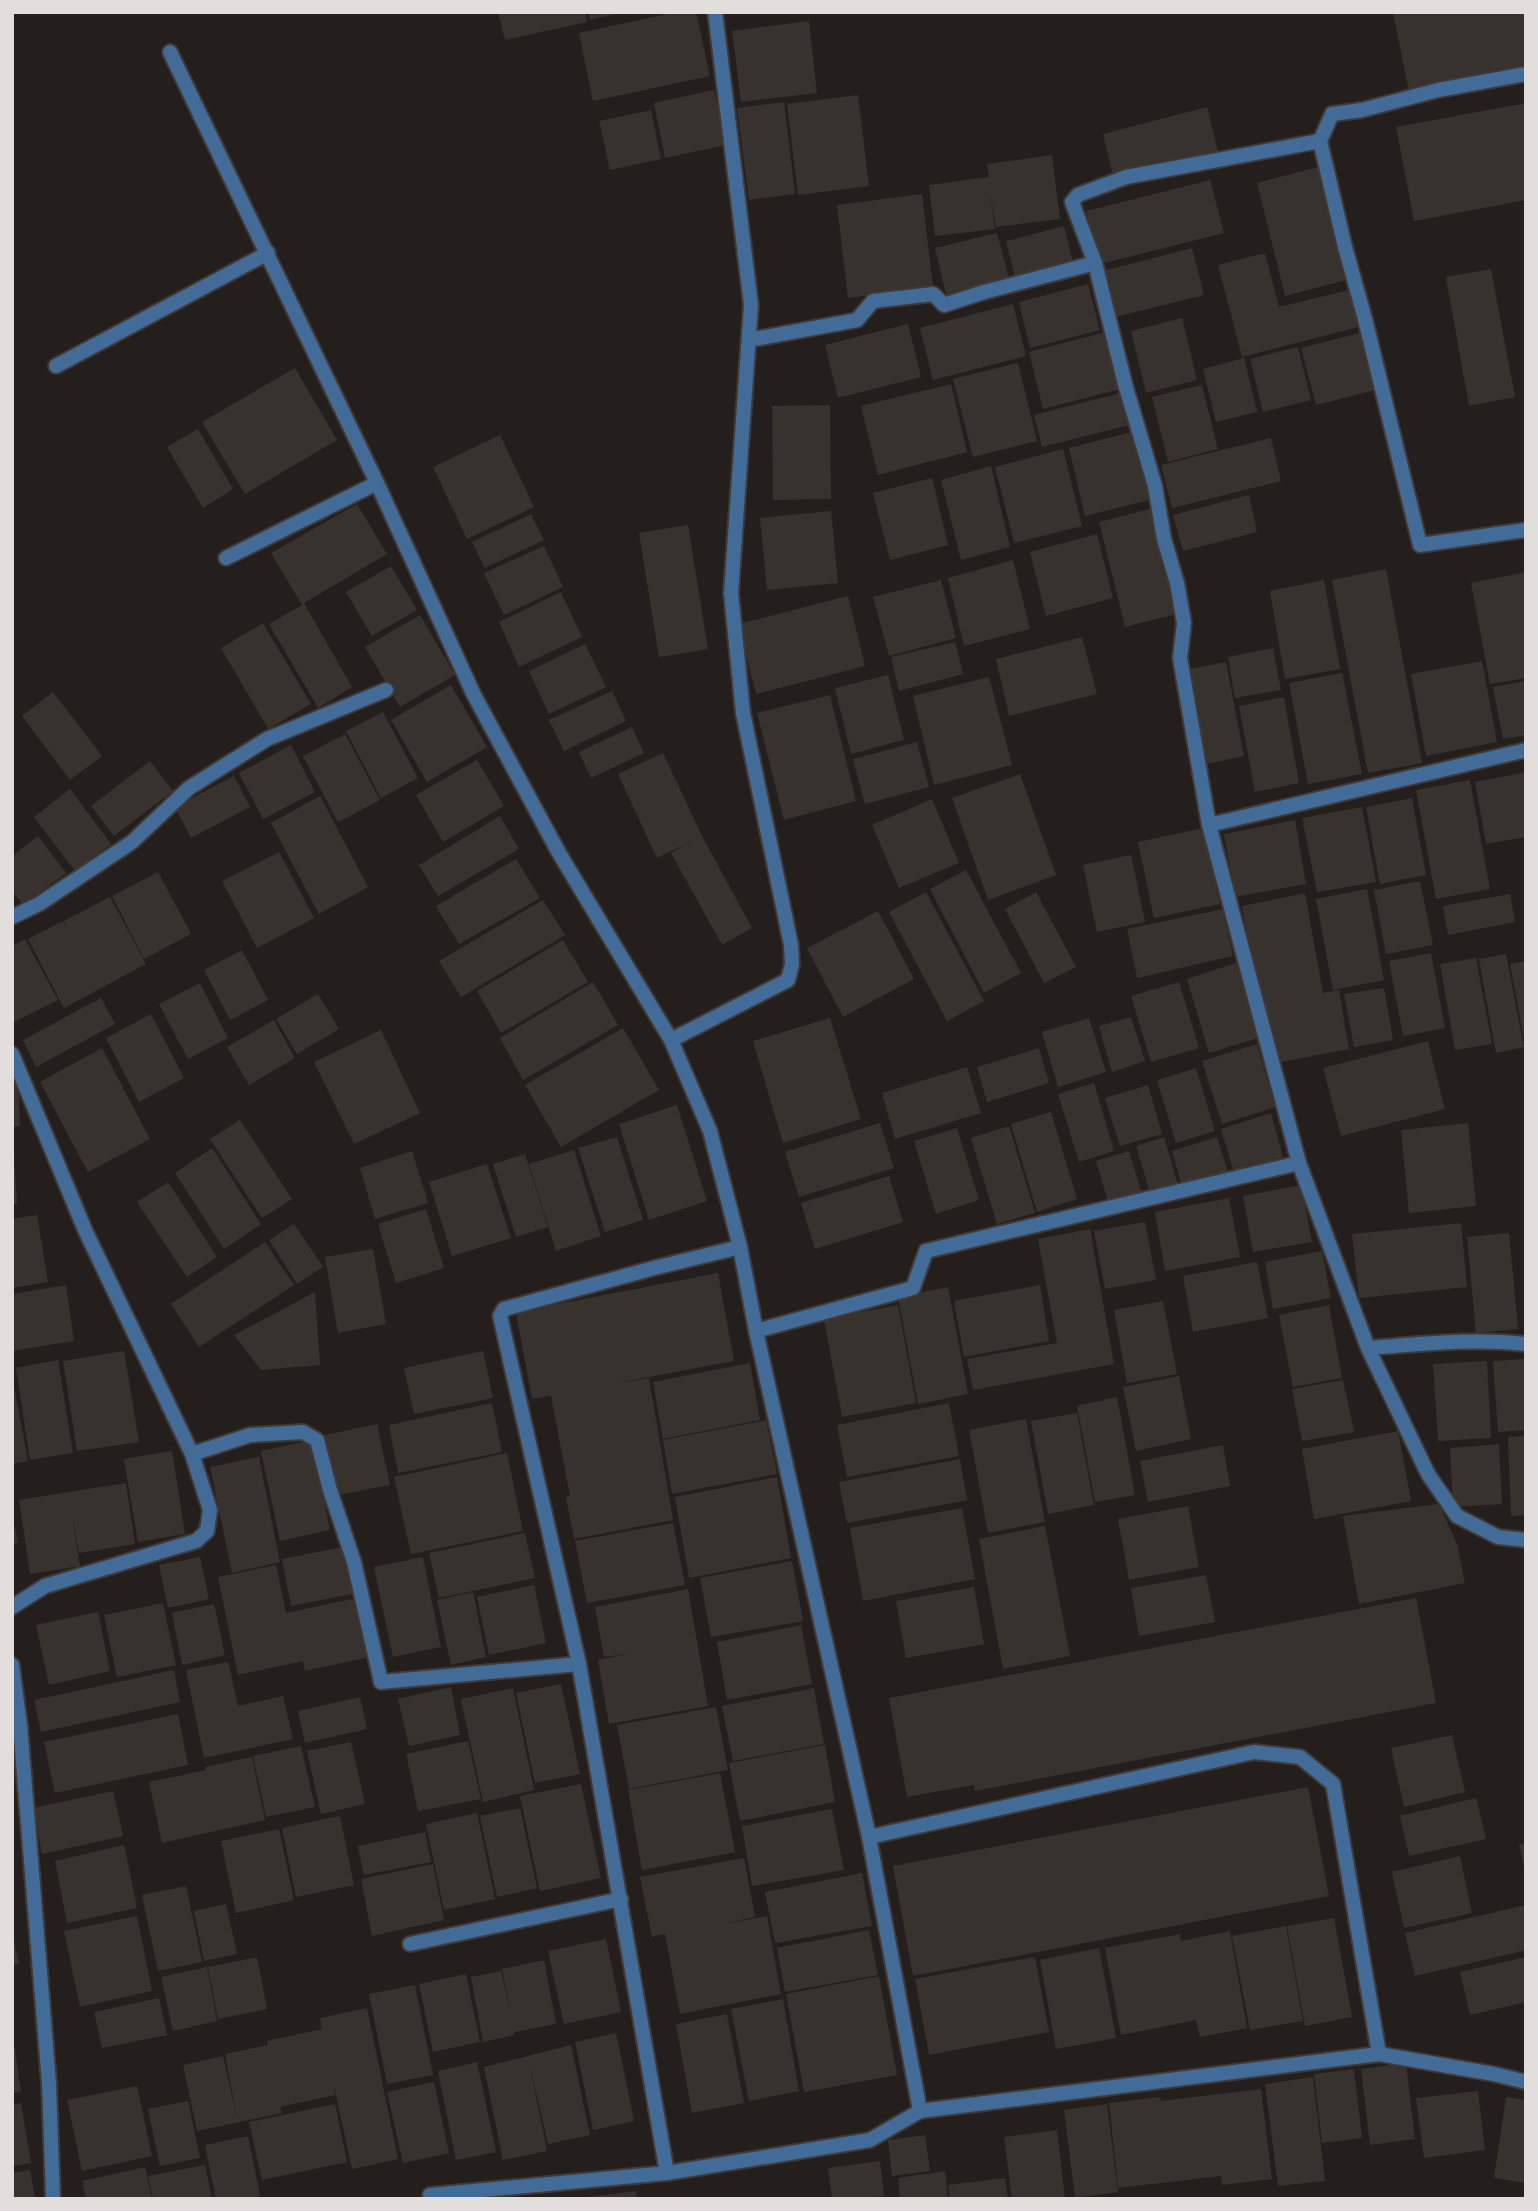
<svg xmlns="http://www.w3.org/2000/svg" width="1538" height="2211" viewBox="0 0 1538 2211" font-family="'Golos Text',sans-serif">
<style>
.building{fill:#38322f}
.lines{fill:none;stroke-linecap:round;stroke-linejoin:round}
.street-casing{stroke:#3f3a37;stroke-width:18}
.street{stroke:#426b97;stroke-width:14}
</style>
<rect width="100%" height="100%" fill="#241f1c"/>
<g class="building">
<polygon points="498,12 585,12 587,22 505,40"/>
<polygon points="588,12 619,12 619,13 590,20"/>
<polygon points="676,12 696,12 710,76 593,101 579,33"/>
<polygon points="1393,12 1526,12 1526,69 1409,92"/>
<polygon points="809,21 817,93 741,102 732,31"/>
<polygon points="714,90 726,145 665,158 654,103"/>
<polygon points="858,95 869,186 798,195 787,104"/>
<polygon points="784,102 795,194 749,200 737,108"/>
<polygon points="1526,103 1526,200 1414,221 1396,127"/>
<polygon points="1207,107 1218,152 1114,179 1103,134"/>
<polygon points="651,110 661,159 610,170 599,121"/>
<polygon points="1052,155 1060,219 996,227 990,194 995,229 935,236 929,185 989,177 987,164"/>
<polygon points="1322,166 1350,279 1285,296 1257,183"/>
<polygon points="1210,180 1224,233 1100,264 1086,211"/>
<polygon points="922,194 933,287 848,298 837,205"/>
<polygon points="1064,226 1074,266 1016,281 1006,241"/>
<polygon points="997,233 1010,282 947,298 935,248"/>
<polygon points="1192,248 1204,295 1115,317 1103,271"/>
<polygon points="1265,253 1279,307 1353,289 1362,326 1242,357 1218,265"/>
<polygon points="1491,269 1515,397 1469,406 1446,277"/>
<polygon points="1088,284 1100,330 1030,348 1019,302"/>
<polygon points="1013,304 1026,356 933,380 920,328"/>
<polygon points="1182,318 1197,380 1146,393 1131,331"/>
<polygon points="908,324 921,377 838,398 825,345"/>
<polygon points="1106,332 1120,389 1043,409 1029,352"/>
<polygon points="1360,333 1375,390 1316,405 1301,348"/>
<polygon points="1298,347 1311,400 1263,412 1250,359"/>
<polygon points="1244,358 1257,412 1216,422 1203,369"/>
<polygon points="1018,363 1037,441 973,457 953,379"/>
<polygon points="295,368 337,440 245,494 202,422"/>
<polygon points="951,384 967,452 878,475 861,406"/>
<polygon points="1202,385 1218,449 1168,462 1152,397"/>
<polygon points="1125,392 1133,424 1042,447 1034,415"/>
<polygon points="830,405 831,499 773,500 772,406"/>
<polygon points="198,429 233,489 203,508 167,447"/>
<polygon points="1136,431 1153,499 1085,516 1069,448"/>
<polygon points="500,435 534,507 467,539 433,467"/>
<polygon points="1271,438 1281,481 1172,508 1161,465"/>
<polygon points="1063,449 1082,526 1014,543 995,467"/>
<polygon points="991,466 1010,547 961,560 941,480"/>
<polygon points="932,478 948,545 890,560 873,493"/>
<polygon points="1249,495 1257,532 1183,551 1173,515"/>
<polygon points="357,504 387,554 304,603 352,687 318,708 269,624 302,605 271,553"/>
<polygon points="1153,508 1180,613 1125,627 1099,522"/>
<polygon points="831,511 838,583 767,590 760,518"/>
<polygon points="531,514 544,540 485,568 472,542"/>
<polygon points="688,525 708,649 659,657 639,533"/>
<polygon points="1097,534 1113,598 1046,616 1030,552"/>
<polygon points="544,546 563,587 504,615 484,573"/>
<polygon points="1013,560 1030,629 964,646 948,578"/>
<polygon points="391,566 417,610 372,636 346,592"/>
<polygon points="1386,569 1422,763 1368,773 1332,580"/>
<polygon points="1526,572 1526,678 1490,684 1471,583"/>
<polygon points="941,580 956,638 889,656 873,597"/>
<polygon points="1324,580 1340,669 1285,679 1270,591"/>
<polygon points="561,592 582,637 519,667 499,622"/>
<polygon points="848,596 865,666 756,694 738,624"/>
<polygon points="420,615 455,675 400,707 365,647"/>
<polygon points="263,623 311,704 268,729 221,648"/>
<polygon points="1082,637 1097,694 1009,716 996,659"/>
<polygon points="955,642 963,674 899,691 891,657"/>
<polygon points="585,644 606,687 549,714 529,671"/>
<polygon points="1273,648 1281,690 1235,698 1228,657"/>
<polygon points="1482,661 1497,742 1426,756 1411,674"/>
<polygon points="1226,662 1244,756 1202,765 1185,670"/>
<polygon points="1342,673 1362,774 1308,784 1289,683"/>
<polygon points="888,675 904,740 851,754 835,688"/>
<polygon points="989,677 1012,765 934,785 913,696"/>
<polygon points="1526,681 1526,735 1503,739 1493,687"/>
<polygon points="451,685 487,747 427,782 391,720"/>
<polygon points="612,691 626,721 564,751 549,720"/>
<polygon points="53,692 102,756 70,780 22,716"/>
<polygon points="830,695 856,801 784,820 757,713"/>
<polygon points="1284,697 1299,783 1255,792 1239,706"/>
<polygon points="383,712 418,778 381,798 346,731"/>
<polygon points="632,727 644,753 591,778 579,752"/>
<polygon points="345,734 380,800 338,822 303,756"/>
<polygon points="917,742 929,787 865,804 853,759"/>
<polygon points="291,745 315,792 263,819 239,773"/>
<polygon points="663,753 702,836 752,928 722,945 671,853 692,841 657,858 618,774"/>
<polygon points="477,760 504,806 443,842 416,795"/>
<polygon points="150,761 173,791 114,836 91,806"/>
<polygon points="1526,772 1526,837 1486,844 1475,782"/>
<polygon points="1020,774 1056,875 988,900 952,798"/>
<polygon points="234,776 250,807 191,838 175,807"/>
<polygon points="1470,780 1490,889 1436,899 1416,790"/>
<polygon points="70,789 111,844 75,871 34,817"/>
<polygon points="320,796 368,887 319,914 271,823"/>
<polygon points="1412,798 1426,875 1380,884 1366,807"/>
<polygon points="932,799 959,863 899,888 872,825"/>
<polygon points="1362,807 1376,882 1317,892 1302,818"/>
<polygon points="500,816 519,849 438,896 419,865"/>
<polygon points="1295,820 1306,884 1235,897 1224,834"/>
<polygon points="1204,828 1220,904 1154,918 1138,842"/>
<polygon points="38,836 66,873 23,905 12,891 12,856"/>
<polygon points="279,852 314,918 257,948 222,881"/>
<polygon points="1131,855 1145,922 1097,932 1083,865"/>
<polygon points="516,859 540,898 459,944 436,906"/>
<polygon points="966,870 1021,973 984,993 930,889"/>
<polygon points="158,872 191,934 144,959 112,896"/>
<polygon points="1420,881 1433,945 1386,954 1374,890"/>
<polygon points="1367,889 1384,980 1333,990 1316,899"/>
<polygon points="926,892 984,1001 947,1021 889,912"/>
<polygon points="1036,892 1076,967 1044,983 1005,909"/>
<polygon points="1305,893 1323,993 1339,990 1349,1049 1276,1063 1259,1005 1242,906"/>
<polygon points="1510,894 1515,922 1448,935 1443,906"/>
<polygon points="110,897 146,964 64,1008 28,939 63,921 68,931 64,921"/>
<polygon points="543,900 565,935 461,997 439,961"/>
<polygon points="1223,909 1233,956 1137,978 1127,929"/>
<polygon points="878,911 914,979 843,1017 807,948"/>
<polygon points="25,939 58,1000 14,1022 12,1018 12,946"/>
<polygon points="563,940 588,982 501,1033 477,991"/>
<polygon points="242,950 268,1000 230,1020 204,970"/>
<polygon points="1431,953 1445,1028 1403,1036 1389,961"/>
<polygon points="1506,954 1524,1047 1496,1053 1479,959"/>
<polygon points="1476,958 1492,1044 1455,1050 1440,964"/>
<polygon points="1526,961 1526,1039 1524,1039 1510,964"/>
<polygon points="1236,963 1258,1038 1209,1053 1187,979"/>
<polygon points="593,982 618,1025 523,1080 500,1038"/>
<polygon points="1179,982 1199,1048 1151,1062 1131,996"/>
<polygon points="200,983 228,1038 188,1059 159,1004"/>
<polygon points="1384,988 1393,1040 1354,1047 1344,994"/>
<polygon points="318,994 339,1029 297,1054 276,1019"/>
<polygon points="101,998 115,1024 36,1067 23,1040"/>
<polygon points="151,1014 184,1078 139,1102 106,1038"/>
<polygon points="1131,1017 1145,1061 1112,1072 1099,1026"/>
<polygon points="830,1018 861,1119 783,1143 753,1041"/>
<polygon points="1089,1018 1106,1072 1058,1087 1042,1032"/>
<polygon points="274,1020 295,1058 249,1085 227,1047"/>
<polygon points="623,1028 659,1090 561,1147 525,1085"/>
<polygon points="381,1030 420,1113 354,1144 314,1062"/>
<polygon points="1428,1041 1445,1109 1341,1136 1323,1068"/>
<polygon points="1257,1044 1275,1107 1222,1124 1202,1061"/>
<polygon points="102,1048 150,1139 88,1172 40,1082"/>
<polygon points="1039,1048 1049,1083 987,1102 977,1067"/>
<polygon points="967,1067 981,1113 895,1139 882,1093"/>
<polygon points="1196,1068 1215,1131 1176,1143 1157,1080"/>
<polygon points="12,1077 18,1077 20,1126 12,1127"/>
<polygon points="1094,1083 1114,1151 1079,1162 1058,1094"/>
<polygon points="1148,1085 1162,1134 1120,1146 1105,1098"/>
<polygon points="677,1105 707,1201 649,1220 619,1124"/>
<polygon points="1051,1112 1077,1199 1037,1212 1011,1124"/>
<polygon points="1271,1113 1283,1157 1234,1172 1221,1129"/>
<polygon points="240,1120 292,1199 262,1218 210,1139"/>
<polygon points="880,1123 894,1168 799,1197 785,1152"/>
<polygon points="1468,1123 1476,1206 1409,1213 1401,1130"/>
<polygon points="1009,1126 1035,1213 997,1224 971,1138"/>
<polygon points="957,1128 979,1200 936,1214 914,1141"/>
<polygon points="617,1137 643,1220 605,1232 578,1148"/>
<polygon points="1164,1137 1178,1185 1150,1193 1136,1146"/>
<polygon points="1217,1137 1228,1172 1182,1186 1172,1151"/>
<polygon points="212,1148 261,1224 224,1249 175,1173"/>
<polygon points="574,1150 601,1236 556,1251 529,1164"/>
<polygon points="412,1151 428,1203 375,1219 360,1168"/>
<polygon points="1129,1151 1141,1191 1108,1201 1096,1161"/>
<polygon points="12,1152 14,1152 17,1204 12,1204"/>
<polygon points="525,1154 548,1227 516,1237 493,1164"/>
<polygon points="487,1164 511,1238 452,1256 429,1182"/>
<polygon points="889,1176 903,1222 815,1249 801,1203"/>
<polygon points="168,1182 217,1257 187,1277 137,1202"/>
<polygon points="1301,1185 1312,1242 1253,1252 1243,1196"/>
<polygon points="1229,1198 1240,1257 1165,1271 1155,1212"/>
<polygon points="426,1209 444,1268 396,1283 378,1224"/>
<polygon points="37,1215 48,1282 12,1288 12,1219"/>
<polygon points="1145,1222 1156,1280 1105,1289 1094,1231"/>
<polygon points="1461,1223 1467,1287 1359,1298 1352,1234"/>
<polygon points="294,1224 323,1267 297,1284 269,1240"/>
<polygon points="1090,1229 1114,1364 973,1390 967,1359 1057,1343 1038,1239"/>
<polygon points="1509,1233 1518,1329 1476,1333 1467,1237"/>
<polygon points="265,1242 294,1285 199,1347 171,1304"/>
<polygon points="373,1249 386,1324 338,1333 325,1257"/>
<polygon points="1322,1251 1331,1298 1273,1309 1265,1262"/>
<polygon points="1257,1262 1268,1318 1193,1332 1183,1276"/>
<polygon points="718,1273 734,1361 617,1383 649,1378 673,1520 574,1539 566,1497 570,1496 551,1396 532,1399 516,1312"/>
<polygon points="66,1285 74,1341 12,1351 12,1294"/>
<polygon points="1040,1285 1049,1341 964,1357 954,1301"/>
<polygon points="948,1287 968,1394 918,1404 898,1297"/>
<polygon points="315,1292 320,1365 261,1370 234,1335"/>
<polygon points="1163,1301 1177,1374 1127,1383 1114,1310"/>
<polygon points="898,1305 916,1403 842,1417 824,1319"/>
<polygon points="1329,1305 1342,1378 1293,1387 1279,1315"/>
<polygon points="124,1351 139,1442 77,1451 63,1361"/>
<polygon points="483,1351 493,1398 414,1414 404,1368"/>
<polygon points="1526,1359 1526,1430 1498,1432 1493,1361"/>
<polygon points="58,1360 73,1453 30,1460 16,1368"/>
<polygon points="1487,1361 1491,1438 1438,1441 1433,1364"/>
<polygon points="750,1363 760,1420 663,1439 653,1382"/>
<polygon points="12,1375 28,1461 12,1464"/>
<polygon points="1179,1376 1191,1439 1136,1451 1123,1387"/>
<polygon points="1343,1380 1354,1432 1302,1441 1292,1389"/>
<polygon points="1117,1397 1135,1495 1095,1502 1077,1406"/>
<polygon points="492,1403 502,1452 398,1473 389,1425"/>
<polygon points="949,1403 959,1456 847,1477 837,1425"/>
<polygon points="1077,1413 1094,1505 1048,1514 1031,1421"/>
<polygon points="1026,1419 1045,1522 988,1533 969,1430"/>
<polygon points="766,1420 777,1474 672,1494 663,1440"/>
<polygon points="377,1424 390,1485 333,1496 321,1436"/>
<polygon points="1398,1431 1411,1501 1314,1519 1302,1449"/>
<polygon points="1526,1436 1526,1515 1511,1516 1508,1437"/>
<polygon points="312,1440 330,1530 280,1541 261,1451"/>
<polygon points="1499,1444 1502,1504 1453,1507 1450,1448"/>
<polygon points="1223,1445 1230,1486 1148,1502 1140,1461"/>
<polygon points="172,1451 185,1534 138,1542 124,1459"/>
<polygon points="507,1453 523,1531 411,1554 394,1477"/>
<polygon points="259,1457 280,1562 232,1573 210,1467"/>
<polygon points="960,1459 967,1500 847,1523 839,1482"/>
<polygon points="777,1477 791,1558 689,1578 675,1497"/>
<polygon points="126,1483 135,1544 79,1553 72,1516 80,1566 30,1574 19,1500"/>
<polygon points="1439,1504 1457,1544 1465,1583 1359,1604 1343,1516"/>
<polygon points="1188,1506 1199,1567 1129,1580 1118,1519"/>
<polygon points="962,1508 975,1579 863,1601 850,1528"/>
<polygon points="12,1513 18,1543 12,1544"/>
<polygon points="673,1523 685,1585 587,1603 575,1541"/>
<polygon points="1045,1526 1070,1656 1003,1669 979,1539"/>
<polygon points="525,1533 535,1578 439,1598 429,1553"/>
<polygon points="343,1547 352,1594 291,1606 282,1559"/>
<polygon points="200,1557 209,1599 168,1608 159,1565"/>
<polygon points="423,1557 441,1647 393,1657 374,1567"/>
<polygon points="792,1561 803,1621 711,1637 700,1578"/>
<polygon points="276,1565 286,1613 357,1598 369,1657 305,1671 303,1661 238,1675 218,1577"/>
<polygon points="1206,1575 1215,1622 1139,1636 1131,1588"/>
<polygon points="534,1585 546,1643 489,1655 477,1597"/>
<polygon points="974,1587 984,1644 906,1658 896,1601"/>
<polygon points="688,1589 708,1706 609,1724 598,1660 628,1654 604,1657 595,1607"/>
<polygon points="473,1592 486,1657 451,1665 437,1600"/>
<polygon points="1416,1598 1436,1703 975,1791 974,1785 907,1797 889,1698"/>
<polygon points="163,1603 176,1665 117,1677 104,1615"/>
<polygon points="214,1604 225,1655 182,1665 172,1613"/>
<polygon points="98,1612 110,1671 49,1685 36,1625"/>
<polygon points="801,1625 812,1684 727,1700 717,1642"/>
<polygon points="228,1662 238,1706 283,1696 293,1739 204,1758 186,1670"/>
<polygon points="174,1670 180,1702 41,1732 34,1700"/>
<polygon points="561,1684 580,1774 535,1783 516,1693"/>
<polygon points="451,1687 460,1735 409,1746 398,1699"/>
<polygon points="513,1688 534,1790 483,1802 461,1699"/>
<polygon points="814,1688 824,1744 733,1761 722,1706"/>
<polygon points="360,1697 367,1729 305,1743 298,1711"/>
<polygon points="716,1707 728,1770 629,1789 617,1725"/>
<polygon points="178,1714 188,1765 55,1793 44,1742"/>
<polygon points="1452,1735 1465,1792 1404,1807 1391,1748"/>
<polygon points="468,1741 481,1799 418,1811 406,1754"/>
<polygon points="351,1742 365,1804 321,1814 307,1751"/>
<polygon points="825,1745 835,1802 740,1821 729,1763"/>
<polygon points="301,1746 315,1807 266,1817 253,1756"/>
<polygon points="252,1757 265,1820 162,1843 149,1782 206,1770 205,1767"/>
<polygon points="720,1773 735,1852 642,1870 628,1790"/>
<polygon points="581,1784 601,1878 540,1891 520,1796"/>
<polygon points="1308,1787 1329,1896 913,1976 893,1866"/>
<polygon points="113,1791 123,1836 42,1854 33,1808"/>
<polygon points="1476,1798 1486,1839 1409,1856 1400,1816"/>
<polygon points="520,1808 537,1888 497,1897 480,1816"/>
<polygon points="832,1809 844,1870 752,1886 742,1826"/>
<polygon points="477,1813 495,1899 444,1910 426,1824"/>
<polygon points="340,1816 354,1885 296,1897 282,1828"/>
<polygon points="279,1829 294,1900 236,1913 221,1841"/>
<polygon points="425,1832 431,1862 364,1875 358,1846"/>
<polygon points="1526,1843 1526,1869 1525,1870 1519,1845"/>
<polygon points="124,1845 137,1908 67,1923 55,1861"/>
<polygon points="1460,1856 1472,1913 1404,1928 1392,1872"/>
<polygon points="744,1858 755,1917 724,1924 767,1916 781,1994 680,2014 665,1934 652,1937 640,1877"/>
<polygon points="433,1864 444,1920 372,1936 361,1879"/>
<polygon points="862,1873 872,1926 775,1943 765,1892"/>
<polygon points="186,1886 202,1962 158,1971 142,1895"/>
<polygon points="226,1904 237,1954 204,1961 194,1911"/>
<polygon points="1526,1905 1526,1950 1415,1976 1405,1933"/>
<polygon points="137,1916 152,1991 80,2007 64,1931"/>
<polygon points="1334,1918 1352,2017 1305,2026 1287,1926"/>
<polygon points="1286,1926 1303,2021 1250,2030 1232,1936"/>
<polygon points="869,1930 878,1975 785,1992 777,1948"/>
<polygon points="1230,1931 1247,2028 1200,2037 1196,2020 1121,2035 1105,1948 1180,1934 1181,1941"/>
<polygon points="12,1933 19,1964 12,1965"/>
<polygon points="606,1939 621,2012 564,2024 548,1951"/>
<polygon points="1099,1948 1116,2038 1056,2049 1040,1960"/>
<polygon points="257,1957 267,2009 218,2019 208,1967"/>
<polygon points="1035,1957 1049,2032 929,2055 915,1979"/>
<polygon points="1526,1957 1526,2002 1470,2015 1460,1972"/>
<polygon points="544,1960 556,2024 514,2032 514,2035 483,2042 471,1977 501,1971 511,2013 502,1969"/>
<polygon points="207,1967 217,2021 173,2031 161,1977"/>
<polygon points="466,1974 480,2042 433,2052 419,1984"/>
<polygon points="879,1976 897,2075 804,2092 786,1994"/>
<polygon points="415,1985 433,2075 387,2084 369,1994"/>
<polygon points="159,1998 167,2035 102,2048 94,2012"/>
<polygon points="783,1999 799,2091 749,2101 731,2009"/>
<polygon points="367,2008 398,2159 352,2169 334,2086 335,2095 280,2107 282,2113 197,2131 183,2065 223,2056 237,2118 225,2054 268,2045 267,2041 322,2029 320,2018"/>
<polygon points="727,2014 744,2103 692,2113 676,2024"/>
<polygon points="616,2033 634,2121 593,2130 575,2042"/>
<polygon points="571,2045 590,2135 548,2144 529,2061 547,2151 503,2160 484,2067"/>
<polygon points="12,2048 15,2048 21,2092 12,2093"/>
<polygon points="477,2062 496,2152 456,2160 438,2071"/>
<polygon points="1406,2063 1415,2139 1370,2145 1361,2069"/>
<polygon points="1354,2069 1362,2138 1322,2143 1314,2074"/>
<polygon points="1313,2077 1325,2181 1278,2186 1265,2084"/>
<polygon points="434,2082 449,2153 403,2163 387,2092"/>
<polygon points="137,2086 152,2156 82,2171 67,2100"/>
<polygon points="1261,2089 1272,2179 1222,2185 1221,2176 1118,2188 1109,2103 1160,2097 1161,2101"/>
<polygon points="1478,2091 1485,2150 1424,2158 1416,2098"/>
<polygon points="1506,2097 1526,2100 1526,2183 1494,2178"/>
<polygon points="188,2101 200,2158 160,2166 148,2109"/>
<polygon points="21,2103 31,2163 12,2166 12,2105"/>
<polygon points="335,2104 347,2162 262,2180 249,2122"/>
<polygon points="1107,2104 1118,2192 1075,2198 1064,2110"/>
<polygon points="1057,2130 1065,2199 1012,2199 1004,2137"/>
<polygon points="925,2135 930,2171 892,2176 888,2140"/>
<polygon points="248,2136 260,2196 247,2199 216,2199 205,2145"/>
<polygon points="880,2161 884,2196 864,2199 832,2199 828,2168"/>
<polygon points="205,2165 212,2199 153,2199 148,2176"/>
<polygon points="145,2167 152,2199 86,2199 82,2181"/>
<polygon points="30,2170 35,2199 12,2199 12,2173"/>
<polygon points="945,2171 948,2199 900,2199 898,2178"/>
<polygon points="1005,2178 1008,2199 950,2199 948,2185"/>
<polygon points="636,2191 637,2199 588,2199 588,2197"/>
</g>
<g class="lines">
<defs>
<g id="street">
<polyline points="170,52 377,483 474,695 559,853 671,1040 710,1131 740,1247 756,1331 869,1837 920,2111"/>
<polyline points="1526,74 1438,90 1362,110 1332,114 1320,141 1345,247 1365,319 1420,545 1526,530"/>
<polyline points="1095,263 1125,384 1155,486 1164,539 1177,583 1184,623 1180,658 1209,825 1299,1163 1368,1348 1428,1474 1457,1516 1498,1537 1526,1540"/>
<polyline points="749,340 857,320 873,301 933,294 944,305 984,292 1095,263 1072,202 1078,195 1126,177 1320,141"/>
<polyline points="56,366 268,253"/>
<polyline points="226,558 377,483"/>
<polyline points="1209,825 1526,750"/>
<polyline points="12,917 39,904 132,842 189,788 267,739 386,690"/>
<polyline points="671,1040 788,980 792,964 791,945 743,713 731,593 751,305 715,12"/>
<polyline points="12,1054 85,1230 192,1454 210,1510 207,1531 196,1541 45,1586 12,1607"/>
<polyline points="756,1331 913,1288 926,1251 1299,1163"/>
<path d="M1368 1348C1421 1344 1473 1338 1526 1344"/>
<polyline points="192,1454 250,1435 303,1432 317,1440 330,1490 354,1562 381,1682 579,1664"/>
<polyline points="12,1665 20,1725 49,2083 53,2199"/>
<polyline points="869,1837 1254,1752 1300,1757 1333,1784 1379,2054"/>
<polyline points="410,1944 621,1899"/>
<polyline points="667,2173 579,1664 500,1316 504,1309 654,1268 740,1247"/>
<polyline points="430,2195 667,2173 870,2140 920,2111 1379,2054 1494,2074 1526,2082"/>
</g>
</defs>
<use href="#street" class="street-casing"/>
<use href="#street" class="street"/>
</g>
<rect width="1538" height="2211" fill="none" stroke="#e2dedc" stroke-width="28"/>
</svg>
